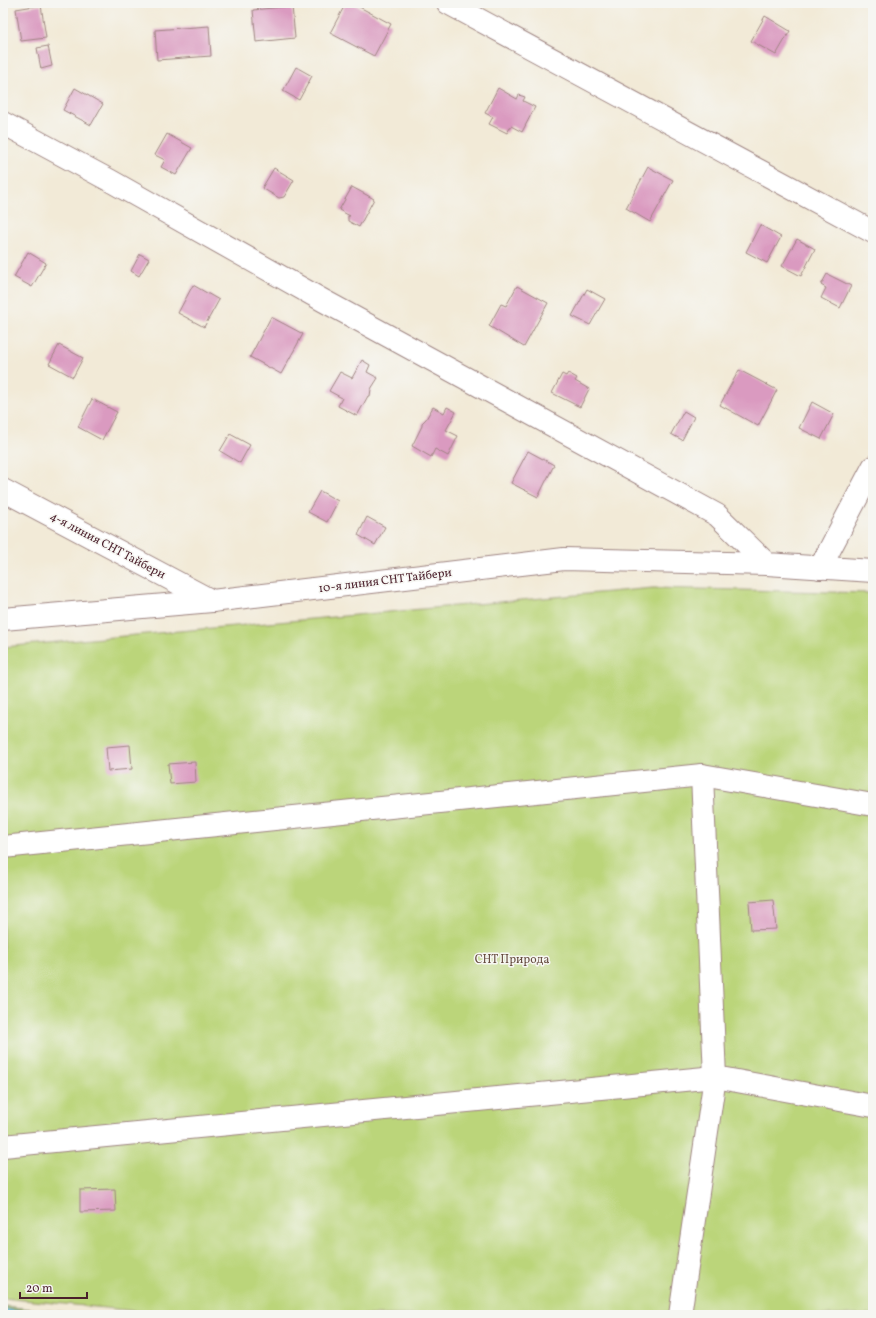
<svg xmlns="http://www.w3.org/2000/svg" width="876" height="1318" viewBox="0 0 876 1318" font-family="Vollkorn,serif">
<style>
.green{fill:#bbd57a;stroke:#827a52}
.forest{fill:#94b66a;stroke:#6f6a4a}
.water{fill:#5ec1dd;stroke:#547084}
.building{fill:#da9ac0}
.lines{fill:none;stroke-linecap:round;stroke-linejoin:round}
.minor-casing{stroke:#9e8481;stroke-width:24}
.minor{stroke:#fff;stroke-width:22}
.labels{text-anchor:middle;stroke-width:3;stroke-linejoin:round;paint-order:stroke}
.street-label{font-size:12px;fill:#4a1f2b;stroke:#f6f6f2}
.park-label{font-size:12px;fill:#664c3f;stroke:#f6f6f2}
</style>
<rect width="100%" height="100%" fill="#f6f6f2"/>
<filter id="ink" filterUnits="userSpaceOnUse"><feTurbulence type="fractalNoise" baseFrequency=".025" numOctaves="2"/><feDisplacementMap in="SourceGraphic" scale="8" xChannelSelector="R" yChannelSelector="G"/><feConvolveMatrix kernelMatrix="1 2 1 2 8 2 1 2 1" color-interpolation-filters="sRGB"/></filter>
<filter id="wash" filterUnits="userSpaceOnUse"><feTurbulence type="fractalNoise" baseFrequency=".012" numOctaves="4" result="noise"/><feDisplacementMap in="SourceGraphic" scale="16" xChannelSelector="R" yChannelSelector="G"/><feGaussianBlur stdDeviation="0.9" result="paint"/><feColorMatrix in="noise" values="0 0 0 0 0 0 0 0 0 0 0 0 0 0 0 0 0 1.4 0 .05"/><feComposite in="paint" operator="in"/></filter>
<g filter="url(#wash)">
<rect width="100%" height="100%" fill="#f2ead7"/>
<polygon class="green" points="653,588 873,593 873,1315 177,1315 3,1298 3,647"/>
<polygon class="forest" points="3,1306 88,1315 3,1315"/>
<polygon class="water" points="3,1309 37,1313 39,1315 3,1315"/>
<g id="blocks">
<g class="building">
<polygon points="346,3 352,3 391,24 374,56 330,33"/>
<polygon points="41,5 46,38 21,41 16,9"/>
<polygon points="292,6 295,38 256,42 253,10"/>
<polygon points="765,16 790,31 776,55 751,41"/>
<polygon points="209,26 211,56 157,60 155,30"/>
<polygon points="48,46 52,66 41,69 37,48"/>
<polygon points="296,67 312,76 299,100 283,91"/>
<polygon points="75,88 103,104 91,125 63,110"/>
<polygon points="498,88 517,99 519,95 525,97 523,101 535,107 522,132 511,126 507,133 489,124 493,117 485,113"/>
<polygon points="167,134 192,148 176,175 161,167 165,160 155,155"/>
<polygon points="648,167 673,180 650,222 626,208"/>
<polygon points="274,168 294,180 284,197 279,198 262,188"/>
<polygon points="352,187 374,199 359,227 348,221 348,216 350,216 339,210"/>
<polygon points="760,225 781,237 767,263 746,252"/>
<polygon points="797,239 815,249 801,276 782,266"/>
<polygon points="28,252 46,263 32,287 14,277"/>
<polygon points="140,254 149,259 139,276 131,271"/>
<polygon points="827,274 851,286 840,308 821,298 826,288 821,285"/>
<polygon points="193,285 219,300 204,327 178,313"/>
<polygon points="517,286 548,303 524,347 489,326 501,304 506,306"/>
<polygon points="587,289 605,299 590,325 572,316"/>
<polygon points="271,317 303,334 281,374 250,357"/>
<polygon points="59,345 83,358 73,377 49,364"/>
<polygon points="362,360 370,365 367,372 378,378 371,389 370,396 368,396 357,416 338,406 342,398 329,391 340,372 352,378"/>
<polygon points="739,370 777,390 758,426 720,405"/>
<polygon points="568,373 577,378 575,381 589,389 580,407 552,393 562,374 566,376"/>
<polygon points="92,399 117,412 102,440 78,427"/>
<polygon points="812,402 834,414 821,439 799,428"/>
<polygon points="433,407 444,413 447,407 456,412 446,430 458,436 448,456 435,449 431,457 412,446 422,426 422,423 426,419"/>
<polygon points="684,411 694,417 682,440 671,434"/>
<polygon points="230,434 250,445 240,463 220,451"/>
<polygon points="528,451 554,465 538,497 511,483"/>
<polygon points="320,491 338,501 327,522 308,512"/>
<polygon points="367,517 385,527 375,545 358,535"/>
<polygon points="130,745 132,769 108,771 106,747"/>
<polygon points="195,762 196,782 170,784 168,764"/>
<polygon points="773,900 776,929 751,930 749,902"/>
<polygon points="115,1189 116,1211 80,1212 80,1190"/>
</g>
</g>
</g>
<g filter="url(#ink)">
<use href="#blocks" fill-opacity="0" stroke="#9e8481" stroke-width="1"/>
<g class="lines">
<defs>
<g id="minor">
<polyline points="448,3 873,232"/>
<polyline points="3,123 109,180 324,301 717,515 767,564 873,571"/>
<polyline points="3,490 212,601"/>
<polyline points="820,568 873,467"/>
<polyline points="3,619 212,601 564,559 767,564"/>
<polyline points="3,847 702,775 873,805"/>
<polyline points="3,1146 715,1077 873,1106"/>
<polyline points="680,1315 715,1077 702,775"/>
</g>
</defs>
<use href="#minor" class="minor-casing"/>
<use href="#minor" class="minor"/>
</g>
</g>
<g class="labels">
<g class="street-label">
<text transform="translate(108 545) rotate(28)" y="4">4-я линия СНТ Тайбери</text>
<text transform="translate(385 580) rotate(-7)" y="4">10-я линия СНТ Тайбери</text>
</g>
<g class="park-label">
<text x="512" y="963">СНТ Природа</text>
</g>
</g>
<rect width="876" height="1318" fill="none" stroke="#f6f6f2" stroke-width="16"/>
<path d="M20 1292v6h67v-6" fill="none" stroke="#4a1f2b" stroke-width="2"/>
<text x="26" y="1292" font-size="12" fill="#4a1f2b" stroke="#f6f6f2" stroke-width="3" paint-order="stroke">20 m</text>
</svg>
